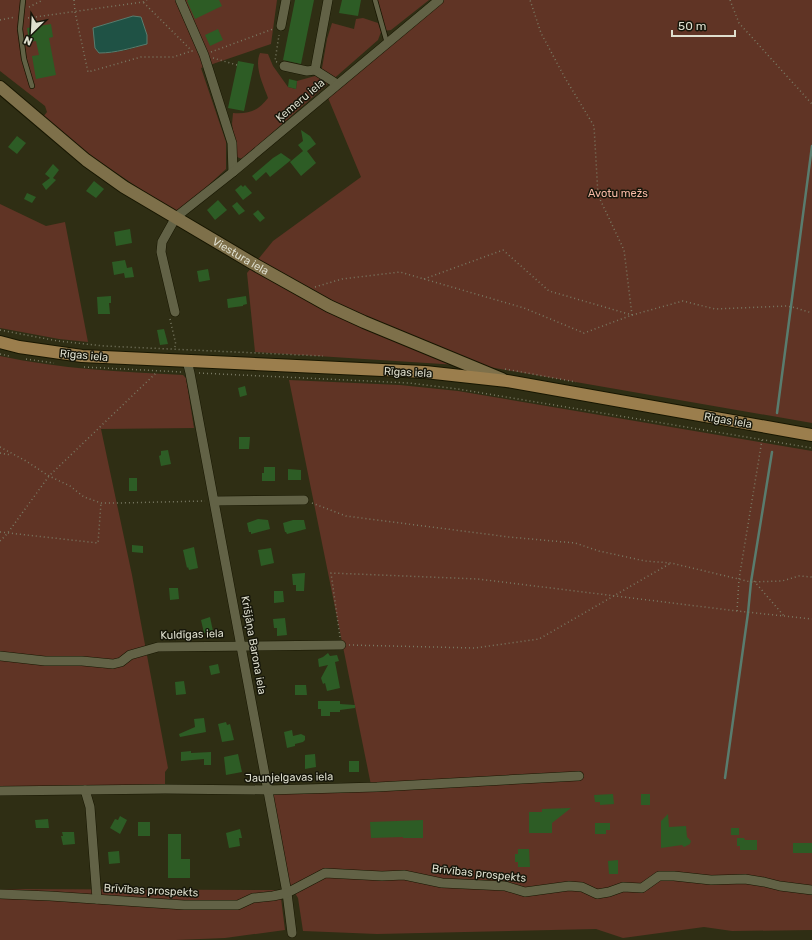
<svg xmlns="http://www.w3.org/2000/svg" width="812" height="940" viewBox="0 0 812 940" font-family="Rubik,sans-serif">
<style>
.green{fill:#603425;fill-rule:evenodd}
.water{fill:#1f5245;stroke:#597c6e}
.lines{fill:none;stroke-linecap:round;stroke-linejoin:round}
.stream{stroke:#597c6e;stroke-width:2.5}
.building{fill:#2d5c25}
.lane-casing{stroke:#171600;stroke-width:6}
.street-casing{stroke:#171600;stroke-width:10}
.secondary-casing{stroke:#171600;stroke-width:14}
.primary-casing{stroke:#171600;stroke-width:14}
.path{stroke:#7a7a64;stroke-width:1.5;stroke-dasharray:1 3;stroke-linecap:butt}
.lane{stroke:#626246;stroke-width:4.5}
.street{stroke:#626246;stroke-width:9}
.secondary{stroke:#7e704a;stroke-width:12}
.primary{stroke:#9b7e4d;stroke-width:12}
.labels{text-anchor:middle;stroke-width:3;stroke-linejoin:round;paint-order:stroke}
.street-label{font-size:11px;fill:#dfdfcf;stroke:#16160a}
.park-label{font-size:11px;fill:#f8baa6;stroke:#16160a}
</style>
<rect width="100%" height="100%" fill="#2f2e14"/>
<g class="green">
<path d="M0 0H277L271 44 201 68 226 142V169L177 214 90 155 43 117 47 112 45 106 0 71ZM133 16 147 44 127 50 108 53 93 28Z"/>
<polygon points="375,0 429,0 391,30 383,31"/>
<polygon points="439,0 812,0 812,423 489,367 255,352 247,273 273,241 361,177 326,93"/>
<path d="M363 18 378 23 381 32 378 40 242 159 237 157 232 124 233 113C249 114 258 111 268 98 263 84 254 67 260 53L268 54 273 66 288 87 296 89 297 81 315 76 322 68 327 39 332 23 354 29 356 19Z"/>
<polygon points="0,204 46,226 65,222 88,342 59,339 0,328"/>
<path d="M0 356C61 369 121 372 183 375L186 378 194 428 101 429 132 575 168 768 165 772V787L0 791Z"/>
<polygon points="289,380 400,385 458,391 812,451 812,930 732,931 704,927 623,938 596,929 377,934 303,931 298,898 293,890 287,893 273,794 372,790"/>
<polygon points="0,889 280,890 285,930 225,938 176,940 0,940"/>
</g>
<path class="water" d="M133 16 141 17 147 35V44C131 48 116 53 99 53L95 48 93 28Z"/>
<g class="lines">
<g class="stream">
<polyline points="777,413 812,146"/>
<polyline points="725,778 748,613 751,582 772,452"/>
</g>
</g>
<g class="building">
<polygon points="188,0 219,0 222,6 195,19 187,1"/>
<polygon points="295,0 314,0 301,64 283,60"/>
<polygon points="342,0 361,0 358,16 339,13"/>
<polygon points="51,24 53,37 49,38 56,75 36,79 32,56 39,55 36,41 29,42 27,28"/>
<polygon points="218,29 223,40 210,46 205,35"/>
<polygon points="238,61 254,64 244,111 228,108"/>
<polygon points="289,79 297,81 296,89 288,87"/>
<polygon points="301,130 310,136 316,144 307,151 316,163 301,176 290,162 303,151 298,145 303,141"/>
<polygon points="17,136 26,143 17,154 8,147"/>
<polygon points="281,153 291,160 270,177 266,172 256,181 252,176 273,158"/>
<polygon points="53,164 59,170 53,178 56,180 46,190 42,184 50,178 45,174"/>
<polygon points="94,181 104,189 96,198 86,191"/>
<polygon points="241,185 243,187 245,185 252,193 243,200 235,190"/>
<polygon points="27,193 36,197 32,203 24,199"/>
<polygon points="218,200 227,210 215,220 207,210"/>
<polygon points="237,202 245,211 239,215 232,206"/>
<polygon points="258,210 265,218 260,222 253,214"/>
<polygon points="130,229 132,243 116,246 114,232"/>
<polygon points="125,260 127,268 132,267 134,277 125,278 124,273 114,275 112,262"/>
<polygon points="208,269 210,280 199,282 197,271"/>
<polygon points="111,296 111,303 109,303 110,314 98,314 97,297"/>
<polygon points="246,296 247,304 243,305 243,306 228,308 227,299"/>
<polygon points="164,329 168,344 160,345 157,330"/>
<polygon points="245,386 247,395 240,397 238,388"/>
<polygon points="239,437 250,437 249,449 239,449"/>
<polygon points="168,450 171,464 161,466 159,456 161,455 161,451"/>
<polygon points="264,467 275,467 275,481 262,481 262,473 264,473"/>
<polygon points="288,469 301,470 301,480 288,480"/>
<rect x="129" y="478" width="8" height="13"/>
<polygon points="258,519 268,520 270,529 251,534 251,532 249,532 247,523"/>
<polygon points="293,520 304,520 306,529 287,534 286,532 285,532 283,523"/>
<polygon points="132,545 143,546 143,553 132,552"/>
<polygon points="194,547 198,568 189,570 188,567 187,568 183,550"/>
<polygon points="271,548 274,563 261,566 258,550"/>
<polygon points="305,573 304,591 296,591 296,585 293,585 292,574"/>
<polygon points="169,588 178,588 179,599 170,600"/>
<polygon points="274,591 283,591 284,602 274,603"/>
<polygon points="210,617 213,631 204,633 201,620"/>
<polygon points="285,618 287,635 277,636 277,628 274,628 273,619"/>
<polygon points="328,653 330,656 337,655 339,661 335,662 340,688 327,691 325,683 323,684 321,678 328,665 319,667 318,659 323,657"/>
<polygon points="218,664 220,673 211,675 209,666"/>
<polygon points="184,681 186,694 176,695 175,682"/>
<polygon points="295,685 306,685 307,695 295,695"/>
<polygon points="318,701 340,701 340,704 355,705 355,708 340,710 340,712 330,712 330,716 321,716 321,709 318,709"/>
<polygon points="204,718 206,732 180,737 179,734 195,727 194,719"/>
<polygon points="226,722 227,725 230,724 234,740 222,742 218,724"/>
<polygon points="292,730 293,736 301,734 305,736 305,740 303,742 295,744 295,746 287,748 284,732"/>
<polygon points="191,751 191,753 211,752 211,765 204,765 204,759 181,761 181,752"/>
<polygon points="238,754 242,772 226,775 224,757"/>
<polygon points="315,754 316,767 305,769 305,755"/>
<rect x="349" y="761" width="10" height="11"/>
<polygon points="613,794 614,804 600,805 600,802 595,802 594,795"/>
<rect x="641" y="794" width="9" height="11"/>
<polygon points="571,808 552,823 552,833 529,833 529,812 542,812 542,809"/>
<polygon points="668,814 669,827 686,826 687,837 691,841 690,844 684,847 682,845 661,848 661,821"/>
<polygon points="120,816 127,820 120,834 110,828 115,819 118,820"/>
<polygon points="48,819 49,828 36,828 35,820"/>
<polygon points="423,820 423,838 403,838 403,837 371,838 370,822"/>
<rect x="138" y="822" width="12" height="14"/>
<polygon points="595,823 610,823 610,830 606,830 606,834 595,834"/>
<rect x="731" y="828" width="8" height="7"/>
<polygon points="240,829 242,838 239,838 240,846 229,848 226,833"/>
<polygon points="62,832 74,832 75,844 63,845 61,836 63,836"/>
<polygon points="168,834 181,834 181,859 190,859 190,878 168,878"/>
<polygon points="737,838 744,838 745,840 757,840 757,850 740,850 740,846 737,846"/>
<rect x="793" y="843" width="19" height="10"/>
<polygon points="518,849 529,849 530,867 518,867 518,862 515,862 515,854 518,854"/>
<polygon points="119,851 120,863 109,864 108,852"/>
<polygon points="618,860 618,874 609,874 608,861"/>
</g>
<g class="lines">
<defs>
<g id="lane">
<polyline points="23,0 20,29 24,59 32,86"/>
<polyline points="375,0 387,43"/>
</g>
<g id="street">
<polyline points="180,0 204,55 232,143 233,172"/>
<polyline points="281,26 286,0"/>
<polyline points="284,66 307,71 315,70 328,0"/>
<polyline points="315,70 337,84"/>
<polyline points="175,312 161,252 162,242 176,217 233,172 439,0"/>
<polyline points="187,361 190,373 287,893 292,933"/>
<polyline points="215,501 304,500"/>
<polyline points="0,656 45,661 82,661 113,664 121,662 130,655 158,647 341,645"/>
<polyline points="85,790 90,807 97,899"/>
<polyline points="0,791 165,789 268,790 377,787 579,776"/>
<polyline points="0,894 50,896 184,905 238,905 253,898 273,896 287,893 325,873 382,876 404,875 442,883 505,886 525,892 569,886 582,887 597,894 609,892 623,887 642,888 659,876 674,876 711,880 745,879 764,882 780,886 812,890"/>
</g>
<g id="secondary">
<path id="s1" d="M0 87 86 160 124 187 254 264 329 306 364 322 502 379"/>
</g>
<polyline id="primary" points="0,342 19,347 82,356 425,372 507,381 812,435"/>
</defs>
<use href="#lane" class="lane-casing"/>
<use href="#street" class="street-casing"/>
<use href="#secondary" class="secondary-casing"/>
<use href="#primary" class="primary-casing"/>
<g class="path">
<polyline points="74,0 75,12 88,72 141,57 173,57 192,51 143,2"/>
<polyline points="730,0 739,23 812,104"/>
<polyline points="29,7 43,0"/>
<polyline points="28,18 143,2 147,0"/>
<polyline points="0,20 15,17"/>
<polyline points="211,52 273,29"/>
<polyline points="213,58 237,65"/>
<polyline points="277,62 275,61 279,35"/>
<polyline points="424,279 503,250 549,291 632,315 624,250 598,195 594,126 565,78 541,33 530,0"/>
<polyline points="315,287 342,279 400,272 524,308 584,333 632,315 683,301 715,309 787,306 796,308 812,313"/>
<polyline points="170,319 176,345 174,348"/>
<polyline points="0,330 58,341 104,346 323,356"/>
<polyline points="0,354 9,356"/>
<polyline points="26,359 54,363"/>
<polyline points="84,367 182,372"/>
<polyline points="505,369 576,382"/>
<polyline points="199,373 409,383 458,389 812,448"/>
<polyline points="0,447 26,461 49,476 70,486 84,497 101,503 119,503 205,501"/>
<polyline points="0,453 11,455"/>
<polyline points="312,503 346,516 509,537 575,543 599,551 645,561 671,563 751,582 782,581 799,576 812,577"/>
<polyline points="0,532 98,543 101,503"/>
<polyline points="0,541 7,534 49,476 157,372"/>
<polyline points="754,581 784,616"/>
<polyline points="737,611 739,579 762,440"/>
<polyline points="340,637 331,573 478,579 737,611 812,619"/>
<polyline points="349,645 475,648 539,639 671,563"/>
</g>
<use href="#lane" class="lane"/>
<use href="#street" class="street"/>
<use href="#secondary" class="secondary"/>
<use href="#primary" class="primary"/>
</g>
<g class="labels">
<g class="street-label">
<text transform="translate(300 100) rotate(-40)" y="4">Ķemeru iela</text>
<text dy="4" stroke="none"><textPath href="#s1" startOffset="295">Viestura iela</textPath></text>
<text transform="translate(84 355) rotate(5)" y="4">Rīgas iela</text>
<text transform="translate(408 372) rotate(3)" y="4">Rīgas iela</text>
<text transform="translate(728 420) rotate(10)" y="4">Rīgas iela</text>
<text transform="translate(192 634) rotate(-2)" y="4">Kuldīgas iela</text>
<text transform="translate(254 645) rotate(80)" y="4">Krišjāņa Barona iela</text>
<text transform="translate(289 777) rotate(-1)" y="4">Jaunjelgavas iela</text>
<text transform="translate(479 873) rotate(6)" y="4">Brīvības prospekts</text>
<text transform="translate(151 890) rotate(3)" y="4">Brīvības prospekts</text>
</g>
<g class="park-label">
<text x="618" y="197">Avotu mežs</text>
</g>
</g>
<g transform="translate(32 32) rotate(204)" stroke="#16160a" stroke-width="3" paint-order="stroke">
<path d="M0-3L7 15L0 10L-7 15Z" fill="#dfdfcf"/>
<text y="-6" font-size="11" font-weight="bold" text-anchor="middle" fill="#dfdfcf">N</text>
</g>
<path d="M672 30v6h63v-6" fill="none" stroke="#dfdfcf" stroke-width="2"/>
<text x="678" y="30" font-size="12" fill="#dfdfcf" stroke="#16160a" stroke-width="3" paint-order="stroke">50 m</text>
</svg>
